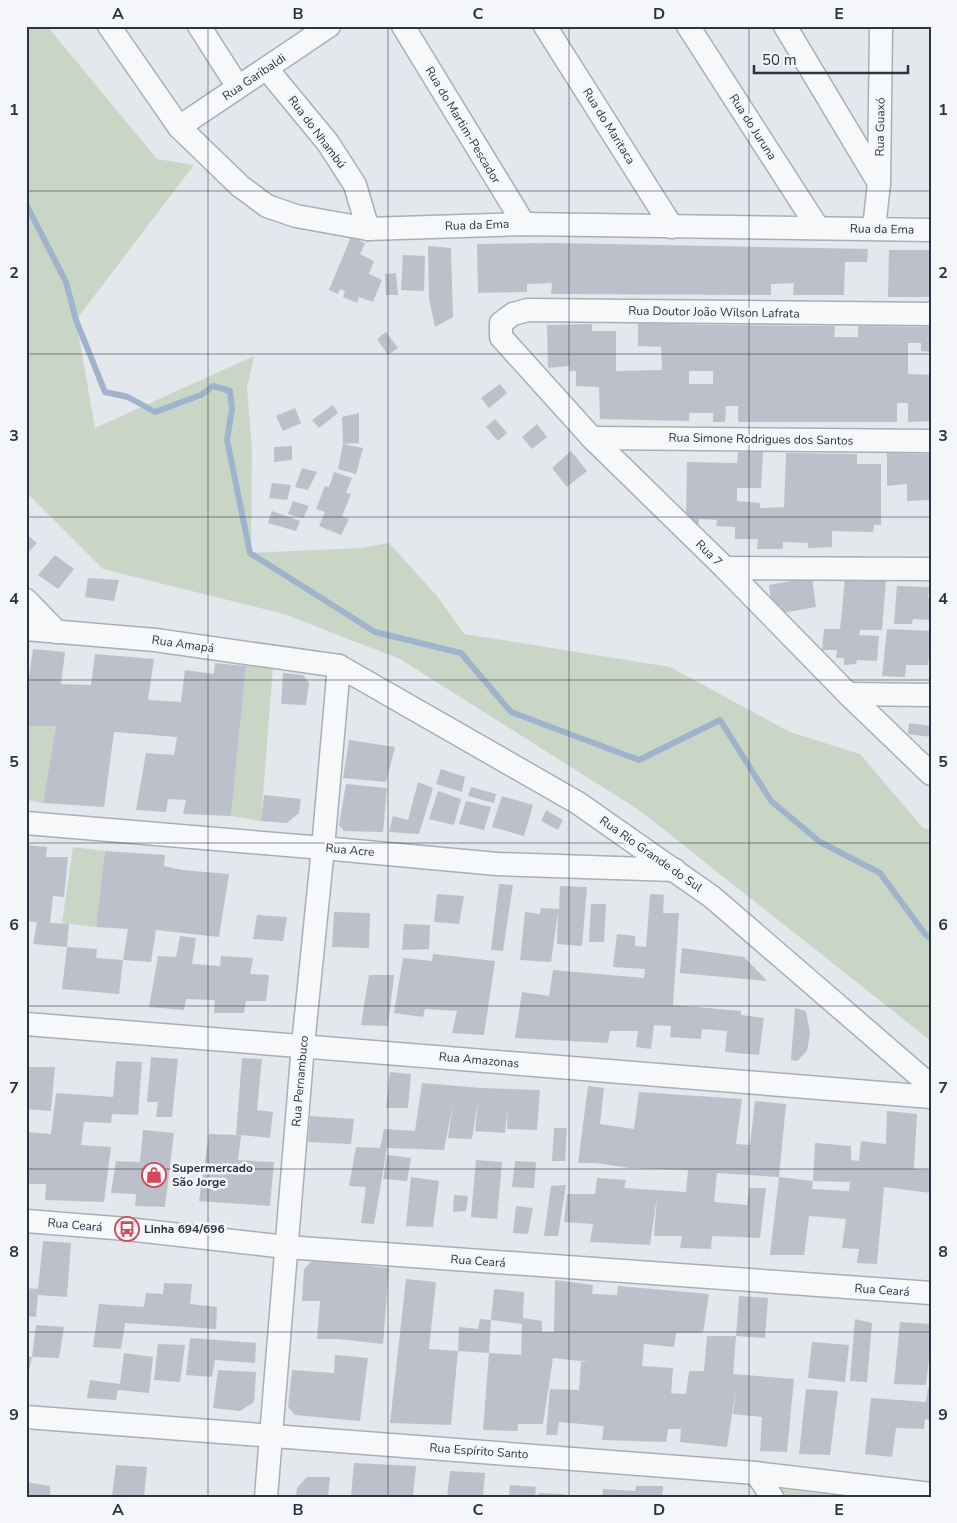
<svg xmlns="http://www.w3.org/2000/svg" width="957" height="1523" viewBox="0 0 957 1523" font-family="'Nunito Sans',sans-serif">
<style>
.green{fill:#c9d6c5}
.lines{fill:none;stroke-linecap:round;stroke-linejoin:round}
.stream{stroke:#9fb4cc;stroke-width:6}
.building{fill:#bbc0ca;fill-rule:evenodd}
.minor-casing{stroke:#a9aeb7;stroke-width:25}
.minor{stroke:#f7f8fa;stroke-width:22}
.grid{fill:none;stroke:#2b3445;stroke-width:1;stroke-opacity:0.55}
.labels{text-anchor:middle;stroke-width:5;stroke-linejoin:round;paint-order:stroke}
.street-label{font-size:12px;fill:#2b3445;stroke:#f4f6f9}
.poi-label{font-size:12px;font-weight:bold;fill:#2b3445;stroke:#f4f6f9;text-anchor:start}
.neatline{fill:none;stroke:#2b3445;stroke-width:2}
.grid-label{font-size:16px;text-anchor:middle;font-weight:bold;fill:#2b3445}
</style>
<rect width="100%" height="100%" fill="#e4e7ec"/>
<g class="green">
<polygon points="26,26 47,26 157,159 194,165 76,320 95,428 254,356 247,388 252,449 251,553 361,548 389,543 437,596 464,634 670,667 790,732 860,754 923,828 931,830 931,1041 639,810 400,659 284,614 103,569 26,492"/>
<polygon points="246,666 273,667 261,821 231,816"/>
<polygon points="26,726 56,726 43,803 26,800"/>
<polygon points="73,847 105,851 96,927 62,923"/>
<polygon points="771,1488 848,1497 779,1497"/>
</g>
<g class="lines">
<polyline class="stream" points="26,204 66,282 76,320 105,392 128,397 155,412 201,395 213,386 230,391 232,409 227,440 250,553 375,632 461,653 511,712 639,760 720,720 771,801 820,842 880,873 925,934 931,939"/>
</g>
<g class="building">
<polygon points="351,237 365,243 360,254 374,261 369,274 382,280 373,302 359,297 357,303 343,297 345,291 340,289 338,294 329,290"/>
<polygon points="554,243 868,249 867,262 845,262 844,295 793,295 794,283 771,284 771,295 551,294 552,283 527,284 527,292 478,293 477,244"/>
<polygon points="428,246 451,248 453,317 435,327 429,299"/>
<polygon points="889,250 931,250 931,297 888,297"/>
<polygon points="403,255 425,256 424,291 401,290"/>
<polygon points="396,273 398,295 386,295 385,274"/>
<path d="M638 323 712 325 835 326 834 337H858V326L931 327V352L921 351V343H908V374L931 375V421L908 422V403H897V422H738V406H726L725 422H713V413H689V421L600 419 599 387 576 386V371H569V366L548 368 547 325 592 324V331H616V371L662 370 661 347 638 346ZM689 371H713V384H689Z"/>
<polygon points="386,332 398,348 388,355 377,339"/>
<polygon points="500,384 507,393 489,408 481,398"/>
<polygon points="333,405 338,413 319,428 312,420"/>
<polygon points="295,408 301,423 283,431 276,416"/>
<polygon points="359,413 359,443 343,444 342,417"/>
<polygon points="495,419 507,433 498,441 486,427"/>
<polygon points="537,424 547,437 532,449 522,437"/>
<polygon points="343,444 363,448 356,474 338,469"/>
<polygon points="292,446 292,460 274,462 274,447"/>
<polygon points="571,451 587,471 567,487 552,468"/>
<polygon points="763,451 761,488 737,488 737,501 760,503 760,508 784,507 786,453 857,454 857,464 881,464 881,525 874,525 873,532 832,531 832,547 808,548 808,543 783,542 783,549 757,549 758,539 735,539 735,527 716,526 717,520 699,519 698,527 686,516 687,462 737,463 738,452"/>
<polygon points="887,453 931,454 931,500 907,501 907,484 887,486"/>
<polygon points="302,468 317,472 308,490 295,487"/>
<polygon points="334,472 352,478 346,493 351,494 342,516 349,519 341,535 319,526 325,512 316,509 325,486 329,487"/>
<polygon points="272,483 291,485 287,500 269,498"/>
<polygon points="293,501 309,506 303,518 288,514"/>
<polygon points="272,511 300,521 296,531 268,523"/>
<polygon points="26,534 37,543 26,555"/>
<polygon points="55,555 74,569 58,589 38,575"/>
<polygon points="812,577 816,607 782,613 781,606 772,608 769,585"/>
<polygon points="88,578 119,580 114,601 85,597"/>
<polygon points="845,579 886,580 882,630 860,630 859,635 879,636 877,661 857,660 856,664 844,665 844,658 836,658 837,650 822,650 824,629 840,629"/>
<polygon points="897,586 929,587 928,598 931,598 931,620 913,619 912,624 894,624"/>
<polygon points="887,629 931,631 928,665 906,665 905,677 882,676"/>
<polygon points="33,649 65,652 61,684 91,685 95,654 154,659 148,700 181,702 185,670 214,674 215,663 246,666 231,816 183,814 186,800 168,799 166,812 136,810 146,753 174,755 177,737 114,732 104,807 43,803 56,726 26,726 26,684 28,684"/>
<polygon points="283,673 303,675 309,683 306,705 281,704"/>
<polygon points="909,723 931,726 931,737 908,734"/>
<polygon points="349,740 395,747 386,782 343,778"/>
<polygon points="441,769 465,777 462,792 436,784"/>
<polygon points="418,782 433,788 419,834 389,832 393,816 408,820"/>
<polygon points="346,784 387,788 383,832 344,831 339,825"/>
<polygon points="471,787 496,794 494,803 468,796"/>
<polygon points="438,791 461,799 454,825 429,819"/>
<polygon points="264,795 301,799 299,813 287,823 261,821"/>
<polygon points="502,796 533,805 524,836 492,827"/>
<polygon points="466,801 491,807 484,830 459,824"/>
<polygon points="546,810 563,820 558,830 541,821"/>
<polygon points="26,845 47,847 46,857 68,857 64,897 53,896 50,923 69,924 67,947 33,944 37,922 26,921"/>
<polygon points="105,851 165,855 164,866 182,870 229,874 219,937 156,930 151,962 123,960 128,929 96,927"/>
<polygon points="499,884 513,885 503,951 491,950"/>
<polygon points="560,886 587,887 582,946 557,944 558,912 551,962 520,960 525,912 540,914 541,908 559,909"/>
<polygon points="437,894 464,896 459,924 434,922"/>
<polygon points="650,894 664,895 663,913 679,913 673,1005 741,1011 741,1015 764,1018 759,1055 725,1052 727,1031 702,1029 701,1039 670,1037 671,1026 654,1025 651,1049 636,1047 638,1031 610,1031 608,1043 515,1038 522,992 549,996 553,970 644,978 645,969 613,967 617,934 635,936 635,946 646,947"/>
<polygon points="591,904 606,904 604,942 589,942"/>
<polygon points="334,912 370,913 369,948 332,947"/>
<polygon points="257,915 287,917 283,941 253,939"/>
<polygon points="404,924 430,925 429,949 402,950"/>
<polygon points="180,936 196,938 192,964 220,966 221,956 253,958 250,974 269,975 266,1001 246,1001 244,1013 214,1013 215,1000 186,999 184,1010 149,1007 158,956 176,957"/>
<polygon points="67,947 97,949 96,958 123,960 119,994 62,989"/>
<polygon points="682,948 744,957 767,981 680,973"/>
<polygon points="433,954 495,961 484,1035 452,1033 457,1011 425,1009 423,1017 394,1013 403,958 432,961"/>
<polygon points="369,975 394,975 388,1026 361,1025"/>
<polygon points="795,1008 806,1011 810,1033 807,1051 797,1061 791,1060"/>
<polygon points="151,1057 178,1059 172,1117 156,1117 158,1102 147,1102"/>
<polygon points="242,1058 262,1059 257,1110 273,1112 270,1138 241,1135 238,1160 274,1162 270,1206 199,1201 209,1134 236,1135"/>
<polygon points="116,1061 142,1062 138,1115 112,1114 111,1123 84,1122 81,1145 111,1147 104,1202 45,1200 46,1184 26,1184 26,1132 51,1134 56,1093 113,1097"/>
<polygon points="26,1067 55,1067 51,1111 26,1109"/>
<polygon points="390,1072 411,1074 408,1108 386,1108"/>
<polygon points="422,1083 481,1088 540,1090 537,1130 507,1129 508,1107 505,1133 475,1131 478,1101 472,1139 448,1138 453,1103 444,1150 387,1148 374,1224 361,1223 366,1187 349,1186 356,1147 380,1148 384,1129 415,1131"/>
<polygon points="588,1086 604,1088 600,1124 634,1129 639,1092 742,1099 736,1144 750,1145 755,1101 786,1104 779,1177 717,1173 714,1202 747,1205 749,1188 766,1188 760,1238 712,1236 711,1249 680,1248 682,1236 654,1236 657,1196 650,1245 590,1242 593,1224 564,1222 567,1194 595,1194 597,1178 626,1180 624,1188 686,1192 688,1170 629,1168 596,1163 578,1163"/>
<polygon points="887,1111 917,1114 914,1169 931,1170 931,1193 884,1187 877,1264 857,1263 859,1249 842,1248 846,1219 809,1216 804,1255 770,1255 779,1177 813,1181 812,1189 849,1191 850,1182 813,1181 815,1143 851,1146 851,1160 859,1161 861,1141 886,1144"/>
<polygon points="310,1116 354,1119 351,1144 308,1142"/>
<polygon points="554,1128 567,1128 565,1161 552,1161"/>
<polygon points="143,1130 174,1133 165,1207 135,1206 136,1194 111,1193 116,1161 140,1162"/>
<polygon points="387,1155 411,1158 407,1181 383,1179"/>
<polygon points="476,1160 502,1162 497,1219 471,1217"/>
<polygon points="515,1161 536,1162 534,1188 512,1187"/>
<polygon points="411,1177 439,1181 433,1227 406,1226"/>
<polygon points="566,1185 558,1236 544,1236 551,1186"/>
<polygon points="454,1195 468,1196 466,1211 453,1212"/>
<polygon points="516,1206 533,1208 528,1234 513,1233"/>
<polygon points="43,1241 71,1243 67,1297 38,1295 36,1317 26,1316 26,1288 38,1289"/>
<polygon points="313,1260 389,1268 383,1344 338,1339 317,1339 320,1301 302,1301 304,1269"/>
<polygon points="406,1279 436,1282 429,1349 458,1351 459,1327 478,1329 480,1319 491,1320 489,1353 458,1351 451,1425 390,1423"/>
<polygon points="555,1280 593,1285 592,1294 617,1295 618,1286 709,1294 703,1333 676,1333 674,1347 644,1344 642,1366 673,1368 671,1393 686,1394 689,1371 704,1371 707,1336 736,1336 739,1296 768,1298 765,1338 736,1336 733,1374 794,1379 787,1452 760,1451 762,1417 733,1414 736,1388 727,1447 680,1442 681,1429 668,1429 666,1442 602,1440 604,1426 559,1422 557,1435 546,1435 550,1389 579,1390 581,1362 589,1362 553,1358 543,1424 518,1424 518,1431 483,1430 489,1353 521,1355 522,1324 491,1320 494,1289 524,1292 523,1318 542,1321 542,1332 554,1332"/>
<polygon points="164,1283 192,1284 190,1304 217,1307 216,1329 125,1323 121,1349 93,1347 99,1304 144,1307 146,1293 163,1294"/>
<polygon points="855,1319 872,1323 867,1382 850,1381"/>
<polygon points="900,1322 931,1324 931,1340 926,1385 894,1384"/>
<polygon points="36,1325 64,1327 59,1358 32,1357 26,1384 26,1356 32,1357"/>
<polygon points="190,1338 256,1343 255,1363 215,1360 212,1377 186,1375"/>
<polygon points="812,1342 849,1345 845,1382 808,1378"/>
<polygon points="158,1344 185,1345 180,1382 154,1380"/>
<polygon points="124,1353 153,1357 149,1393 118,1390 116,1400 87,1398 90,1380 120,1384"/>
<polygon points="335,1355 368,1358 360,1421 295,1415 288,1407 292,1370 334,1373"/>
<polygon points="218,1370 256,1372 254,1402 240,1411 213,1408"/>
<polygon points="928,1388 931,1389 931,1420 925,1419 924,1429 896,1428 892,1457 865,1454 871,1398 926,1402"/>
<polygon points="806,1389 838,1391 830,1455 799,1454"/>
<polygon points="354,1463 416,1466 413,1497 351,1497"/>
<polygon points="116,1465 147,1467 144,1497 112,1497"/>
<polygon points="450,1471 485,1473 483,1497 447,1497"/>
<polygon points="307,1477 330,1477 328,1497 296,1497 297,1488"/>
<polygon points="26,1482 50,1486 50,1497 26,1497"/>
<polygon points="510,1485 536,1487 535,1497 509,1497"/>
<polygon points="636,1486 663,1486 662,1497 602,1497 603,1489 635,1491"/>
<polygon points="539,1493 565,1494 564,1497 538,1497"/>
</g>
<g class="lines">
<defs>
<g id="minor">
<polyline points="109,26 179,127 240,186 267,206 296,216 368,229 524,224 931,230"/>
<polyline points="199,26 238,87"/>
<polyline points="403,26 524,224"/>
<polyline points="545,26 672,227"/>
<polyline points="688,26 818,228"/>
<polyline points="785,26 879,183"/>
<polyline points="267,69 328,143 355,185 368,229"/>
<polyline points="179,127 329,26"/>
<polyline points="874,228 879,183 881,26"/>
<polyline points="931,314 528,310 513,314 501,323 501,337 592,438 725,568 848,694 931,774"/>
<polyline points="592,438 931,441"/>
<polyline points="725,568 931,569"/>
<polyline points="26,600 57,632"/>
<polyline points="26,629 155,640 339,666 578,803 712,897 931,1086"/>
<polyline points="848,694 931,695"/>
<polyline points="26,823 323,848 497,864 675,870"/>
<polyline points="26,1024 931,1097"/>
<polyline points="26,1221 127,1229 286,1247 931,1293"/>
<polyline points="26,1417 756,1473 931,1494"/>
<polyline points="756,1473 772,1497"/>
<polyline points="266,1497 303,1045 323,848 339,666"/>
</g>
</defs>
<use href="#minor" class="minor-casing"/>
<use href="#minor" class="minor"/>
</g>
<path class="grid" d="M208 26V1497M388 26V1497M569 26V1497M749 26V1497M26 191H931M26 354H931M26 517H931M26 680H931M26 843H931M26 1006H931M26 1169H931M26 1332H931"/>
<defs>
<symbol id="shop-ring" viewBox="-11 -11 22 22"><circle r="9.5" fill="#f4f6f9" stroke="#d1495b" stroke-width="1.5"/><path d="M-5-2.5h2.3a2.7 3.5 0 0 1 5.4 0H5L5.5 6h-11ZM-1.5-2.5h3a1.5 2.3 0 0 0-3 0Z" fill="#d1495b"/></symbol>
<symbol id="bus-ring" viewBox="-11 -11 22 22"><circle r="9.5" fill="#f4f6f9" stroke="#d1495b" stroke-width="1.5"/><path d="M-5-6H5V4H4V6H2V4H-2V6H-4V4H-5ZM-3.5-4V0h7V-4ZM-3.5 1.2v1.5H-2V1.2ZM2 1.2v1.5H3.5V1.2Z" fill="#d1495b"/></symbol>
</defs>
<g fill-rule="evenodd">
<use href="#shop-ring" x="140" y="1161" width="28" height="28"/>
<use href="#bus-ring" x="113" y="1215" width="28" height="28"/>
</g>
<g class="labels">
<g class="street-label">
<text transform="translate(254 77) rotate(-34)" y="4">Rua Garibaldi</text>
<text transform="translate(463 125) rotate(59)" y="4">Rua do Martim-Pescador</text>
<text transform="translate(609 126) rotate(58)" y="4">Rua do Maritaca</text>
<text transform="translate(753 127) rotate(57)" y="4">Rua do Juruna</text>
<text transform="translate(880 127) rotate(-89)" y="4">Rua Guaxó</text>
<text transform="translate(317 132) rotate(53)" y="4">Rua do Nhambú</text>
<text transform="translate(477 225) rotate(-2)" y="4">Rua da Ema</text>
<text transform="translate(882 229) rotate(1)" y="4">Rua da Ema</text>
<text transform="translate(714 312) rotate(1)" y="4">Rua Doutor João Wilson Lafrata</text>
<text transform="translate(761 439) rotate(1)" y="4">Rua Simone Rodrigues dos Santos</text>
<text transform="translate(709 553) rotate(45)" y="4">Rua 7</text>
<text transform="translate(183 644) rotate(8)" y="4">Rua Amapá</text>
<text transform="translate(350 850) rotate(5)" y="4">Rua Acre</text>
<text transform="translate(651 854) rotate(35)" y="4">Rua Rio Grande do Sul</text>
<text transform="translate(479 1060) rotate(5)" y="4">Rua Amazonas</text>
<text transform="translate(300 1081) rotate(-85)" y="4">Rua Pernambuco</text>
<text transform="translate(75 1225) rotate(5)" y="4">Rua Ceará</text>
<text transform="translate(478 1261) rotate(4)" y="4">Rua Ceará</text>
<text transform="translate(882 1290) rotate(4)" y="4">Rua Ceará</text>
<text transform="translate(479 1451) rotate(4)" y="4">Rua Espírito Santo</text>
</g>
<g class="poi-label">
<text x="172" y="1172">Supermercado<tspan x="172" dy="14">São Jorge</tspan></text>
<text x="144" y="1233">Linha 694/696</text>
</g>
</g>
<rect width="957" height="1523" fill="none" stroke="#f4f6f9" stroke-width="55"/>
<path d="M754 65v8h154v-8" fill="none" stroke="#2b3445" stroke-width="2.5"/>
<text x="762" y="65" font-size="15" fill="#2b3445" stroke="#f4f6f9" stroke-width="4" paint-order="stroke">50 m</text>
<rect x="28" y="28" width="902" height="1468" class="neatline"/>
<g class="grid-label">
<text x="118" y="19">A</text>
<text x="298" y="19">B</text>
<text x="478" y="19">C</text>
<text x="659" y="19">D</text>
<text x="839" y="19">E</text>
<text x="14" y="115">1</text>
<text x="943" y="115">1</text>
<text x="14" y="278">2</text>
<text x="943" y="278">2</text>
<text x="14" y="441">3</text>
<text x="943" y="441">3</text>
<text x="14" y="604">4</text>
<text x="943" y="604">4</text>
<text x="14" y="767">5</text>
<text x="943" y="767">5</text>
<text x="14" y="930">6</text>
<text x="943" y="930">6</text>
<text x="14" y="1093">7</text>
<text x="943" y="1093">7</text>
<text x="14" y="1257">8</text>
<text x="943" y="1257">8</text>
<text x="14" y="1420">9</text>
<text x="943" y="1420">9</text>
<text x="118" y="1515">A</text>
<text x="298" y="1515">B</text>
<text x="478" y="1515">C</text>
<text x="659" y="1515">D</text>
<text x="839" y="1515">E</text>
</g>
</svg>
